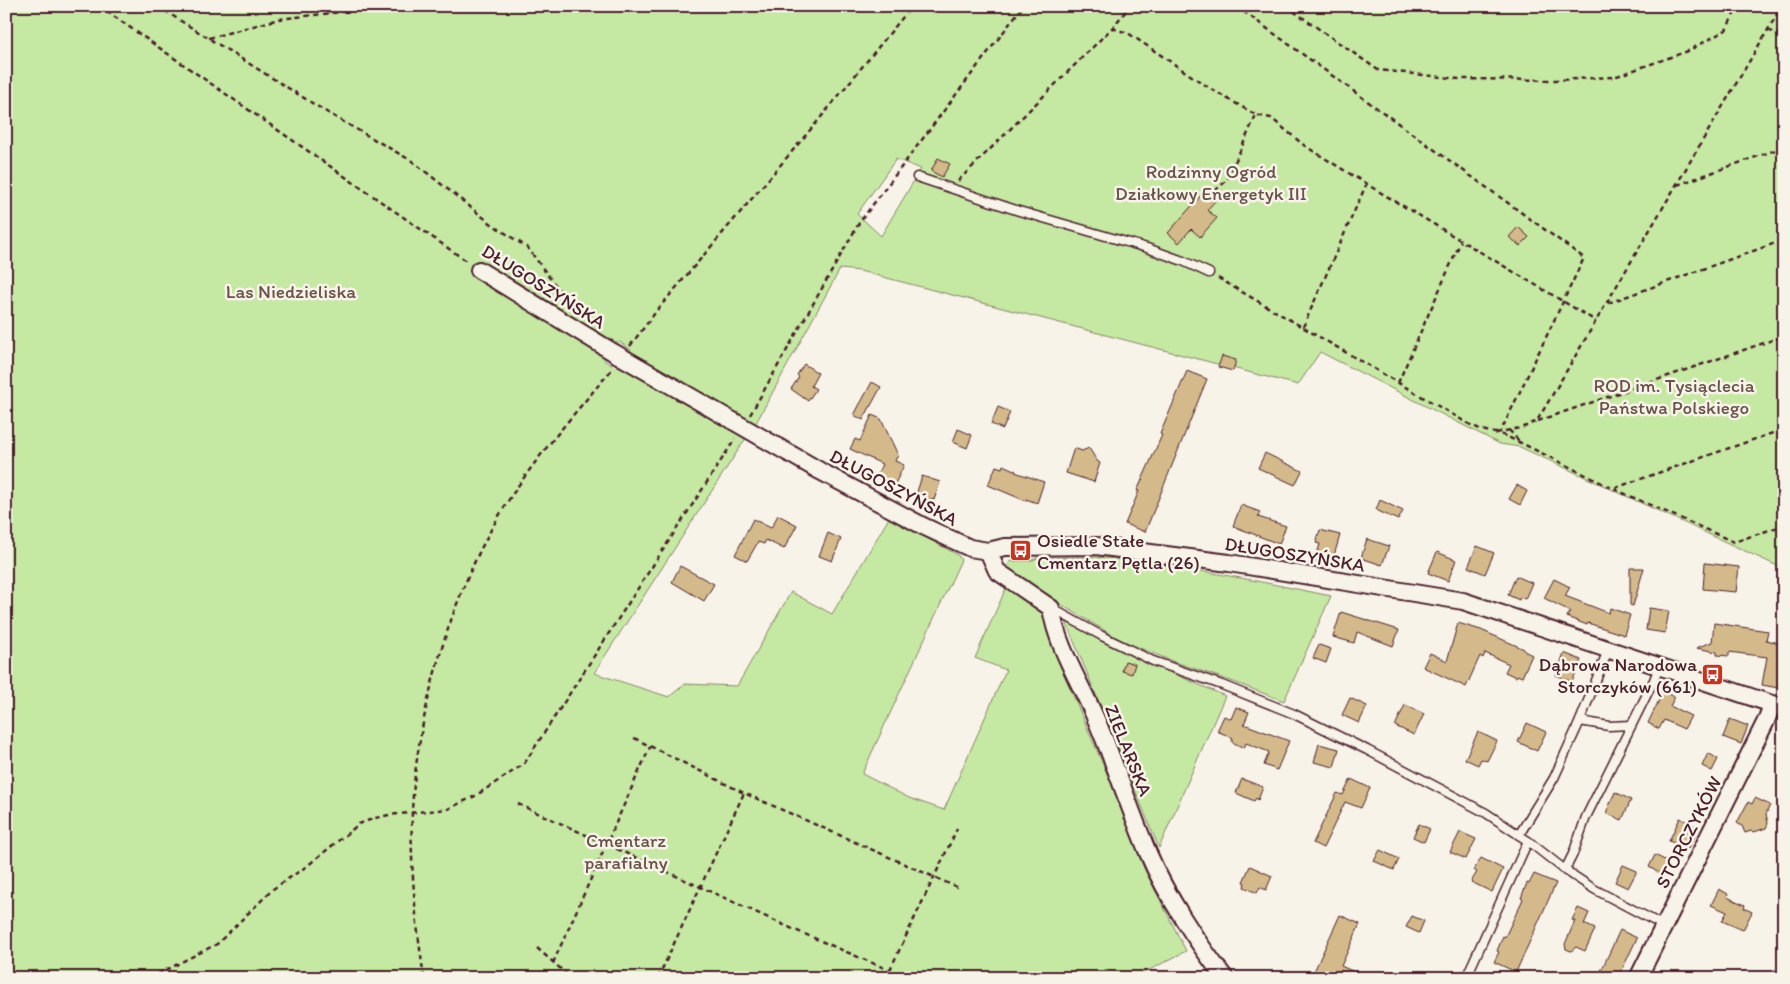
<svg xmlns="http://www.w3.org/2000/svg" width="1790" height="984" viewBox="0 0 1790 984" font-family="Itim,sans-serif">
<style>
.green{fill:#c5e9a3;stroke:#888467;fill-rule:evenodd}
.building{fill:#d4ba8a;stroke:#4a1f2b}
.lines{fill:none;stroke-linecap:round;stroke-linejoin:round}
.service-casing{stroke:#4a1f2b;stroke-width:11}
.minor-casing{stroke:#4a1f2b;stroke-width:20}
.path{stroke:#4a1f2b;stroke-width:2.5;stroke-dasharray:5 4;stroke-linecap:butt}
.service{stroke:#f7f3e8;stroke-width:8}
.minor{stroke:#f7f3e8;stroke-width:16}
.labels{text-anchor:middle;stroke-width:5;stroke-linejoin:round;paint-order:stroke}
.park-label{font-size:19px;fill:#695249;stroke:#f7f3e8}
.street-label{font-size:19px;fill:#4a1f2b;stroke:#f7f3e8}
.poi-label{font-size:19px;fill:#4a1f2b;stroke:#f7f3e8;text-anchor:start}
</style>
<rect width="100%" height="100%" fill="#f7f3e8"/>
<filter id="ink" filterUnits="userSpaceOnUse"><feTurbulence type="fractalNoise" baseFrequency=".02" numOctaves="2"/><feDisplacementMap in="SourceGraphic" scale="10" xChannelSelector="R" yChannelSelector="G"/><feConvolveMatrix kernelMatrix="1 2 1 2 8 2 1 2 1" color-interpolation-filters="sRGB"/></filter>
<g filter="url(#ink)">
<g class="green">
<path d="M6 6H1784V569L1520 447 1500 444 1320 352 1298 385 860 271 840 269 757 421 594 673 669 697 685 684 737 686 791 592 832 614 889 518 958 555 961 560 862 774 909 798 944 810 1006 670 975 658 1006 588 1044 611 1051 644 1111 783 1144 868 1186 951 1134 978H6ZM896 159 921 169 881 236 857 214ZM620 342 631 350 616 368 604 360Z"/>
<path d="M1095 557C1175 564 1253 580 1331 596L1284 701 1231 681 1172 661 1121 640 1016 578 1005 568 1011 561H1030L1037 558Z"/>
<polygon points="1066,622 1140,659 1225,696 1159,848"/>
</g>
<g class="building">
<polygon points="938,158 950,164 942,177 931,171"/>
<polygon points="1204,192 1215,201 1207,210 1217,218 1200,237 1191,229 1179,243 1168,233"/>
<polygon points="1518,227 1529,237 1520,246 1509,237"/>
<polygon points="1222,356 1236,360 1233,371 1218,367"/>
<polygon points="804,364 818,373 811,386 816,389 808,401 791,389 799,377 797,375"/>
<polygon points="1187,371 1207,379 1145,532 1125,524 1139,491 1137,491 1162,435 1160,434"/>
<polygon points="872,382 881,387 863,420 854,415"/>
<polygon points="998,407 1010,412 1003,429 991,424"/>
<polygon points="872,415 881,419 898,455 895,461 904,465 894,486 876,477 882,464 850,449 855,439 860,441"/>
<polygon points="958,429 972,435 967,448 953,442"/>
<polygon points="1074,448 1082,451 1089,448 1097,461 1100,463 1094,482 1066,473"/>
<polygon points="1265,453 1302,471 1295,485 1258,468"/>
<polygon points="1003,465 1016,471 1015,472 1044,482 1037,503 1026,499 1026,501 988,485 996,466 1002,468"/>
<polygon points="922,476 940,482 934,500 916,495"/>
<polygon points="1517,485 1527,491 1520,505 1509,499"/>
<polygon points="1380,500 1403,511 1398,520 1376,510"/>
<polygon points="1241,505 1260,512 1258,517 1286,526 1279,544 1233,526"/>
<polygon points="778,515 797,525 784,549 766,540 764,544 758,542 747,561 735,555 753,519 771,528"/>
<polygon points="1320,530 1340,535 1331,566 1315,561 1320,544 1316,543"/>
<polygon points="828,533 841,539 832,561 819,556"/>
<polygon points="1367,539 1389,546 1382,565 1361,558"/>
<polygon points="1477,546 1494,553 1485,574 1468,567"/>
<polygon points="1437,552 1456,560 1448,581 1428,573"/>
<polygon points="1705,563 1739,567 1736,592 1703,589"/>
<polygon points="680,566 714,584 704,601 672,582"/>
<polygon points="1630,568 1644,568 1633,606 1630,605"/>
<polygon points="1516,576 1532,583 1525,599 1520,597 1519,600 1508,595"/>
<polygon points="1554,579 1570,587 1565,596 1609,613 1610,608 1630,615 1624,635 1588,623 1587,625 1567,617 1570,611 1544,598"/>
<polygon points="1649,608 1669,611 1665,633 1646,630"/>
<polygon points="1341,612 1399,630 1393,646 1357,632 1354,643 1333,637"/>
<polygon points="1458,623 1481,630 1524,649 1524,651 1532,655 1522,677 1517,675 1516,677 1505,672 1509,664 1485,653 1483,658 1480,656 1466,687 1423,667 1430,653 1447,661"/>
<polygon points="1714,623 1768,631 1766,640 1784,644 1784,689 1762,685 1767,657 1729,652 1729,656 1717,655 1717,652 1696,648 1712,642"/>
<polygon points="1319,645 1331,649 1326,663 1313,658"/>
<polygon points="1564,653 1581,660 1572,682 1556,675"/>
<polygon points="1125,661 1135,664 1132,674 1122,671"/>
<polygon points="1663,692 1675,697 1670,706 1691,716 1684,729 1664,720 1659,729 1648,723"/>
<polygon points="1350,698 1367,706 1359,723 1342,715"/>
<polygon points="1405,705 1424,714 1414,735 1395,726"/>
<polygon points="1236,707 1249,712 1244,724 1289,741 1277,770 1264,765 1269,752 1246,743 1244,748 1232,742 1233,738 1217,731 1224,716 1231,719"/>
<polygon points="1730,719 1748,726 1741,744 1723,737"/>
<polygon points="1527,723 1546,732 1537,751 1518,742"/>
<polygon points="1478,732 1497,741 1487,761 1481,759 1478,765 1465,759"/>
<polygon points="1319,744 1339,749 1334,767 1314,762"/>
<polygon points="1708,753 1718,759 1712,771 1702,766"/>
<polygon points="1242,779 1263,787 1258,800 1256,798 1254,801 1236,793"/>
<polygon points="1351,779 1370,788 1361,808 1345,802 1323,848 1313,843 1337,793 1343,795"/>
<polygon points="1615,792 1631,800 1622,820 1606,813"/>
<polygon points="1755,798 1770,805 1766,814 1768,823 1766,828 1754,832 1751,831 1745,833 1742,826 1737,823 1748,802 1752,804"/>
<polygon points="1680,818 1699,828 1688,849 1669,841"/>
<polygon points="1419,824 1430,829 1424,842 1413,837"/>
<polygon points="1460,832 1476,839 1466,859 1450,852"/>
<polygon points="1380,850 1399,859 1394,870 1374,861"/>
<polygon points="1655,855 1668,862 1661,874 1649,867"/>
<polygon points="1481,858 1503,869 1492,892 1471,882 1477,872 1474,870"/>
<polygon points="1623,865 1637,871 1628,888 1615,882"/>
<polygon points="1250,866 1272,876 1266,890 1260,887 1257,893 1244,887 1245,883 1243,882"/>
<polygon points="1534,874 1556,883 1516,972 1494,962 1499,952 1497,951 1503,936 1505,937 1523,899 1521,898 1527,883 1529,884"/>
<polygon points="1719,889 1728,894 1727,897 1745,905 1744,908 1752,912 1743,930 1722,921 1727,912 1711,905"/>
<polygon points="1578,908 1589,913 1584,924 1595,929 1585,951 1576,947 1571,951 1566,949 1565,944 1575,921 1572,920"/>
<polygon points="1340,915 1360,924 1341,966 1368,978 1311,978"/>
<polygon points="1412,916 1424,921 1419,933 1406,927"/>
<polygon points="1620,930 1637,938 1621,972 1617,978 1614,978 1601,971"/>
</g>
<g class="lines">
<defs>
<g id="service">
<polyline points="917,177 1019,211 1147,248 1183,261 1209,273"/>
<polyline points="1053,609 1102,636 1153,661 1222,685 1294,714 1367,750 1486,813 1528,841 1565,870 1594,889 1664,926"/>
<polyline points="1580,721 1609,726 1631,725"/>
<polyline points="1519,835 1554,778 1580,721 1608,650"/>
<polyline points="1565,870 1573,854 1586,817 1654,680 1659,667"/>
<polyline points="1466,978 1528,841"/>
</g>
<g id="minor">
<polyline points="479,270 613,352 820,471 923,526 970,548 988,551 1005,547 1096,546 1229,563 1463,601 1784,708"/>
<path d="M988 551 997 571 1051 608C1057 647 1080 682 1095 717 1115 763 1130 810 1149 855 1166 895 1198 944 1225 978"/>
<polyline points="1638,978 1766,721 1772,705"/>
</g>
</defs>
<use href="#service" class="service-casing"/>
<use href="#minor" class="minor-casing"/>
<g class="path">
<polyline points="99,6 468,262"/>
<polyline points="157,6 328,113 412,161 493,225 528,248 552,281 580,313"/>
<polyline points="1236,6 1584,258 1501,431"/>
<polyline points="1286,6 1378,70 1459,79 1556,80 1614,77 1688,51 1726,30 1738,6"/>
<polyline points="1112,28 1128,33 1211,89 1256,115 1271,118 1305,146 1373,188 1596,321"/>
<polyline points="1768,30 1784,38"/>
<polyline points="209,38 279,19 396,6"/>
<polyline points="958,181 1112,28 1130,6"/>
<polyline points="1677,185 1784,147"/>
<polyline points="1215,191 1227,180 1256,115"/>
<polyline points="1218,278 1469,424 1482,430 1503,435 1521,443 1614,489 1734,542 1784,525"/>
<polyline points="1608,303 1784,240"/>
<polyline points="1303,327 1366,185"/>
<polyline points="630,346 658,309 817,122 912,6"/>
<polyline points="1398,383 1461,241"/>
<polyline points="750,415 859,223 1023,6"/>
<polyline points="1538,421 1784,336"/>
<polyline points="1509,430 1520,442"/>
<polyline points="1496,433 1524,427 1537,421 1782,6"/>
<polyline points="1615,488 1784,429"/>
<polyline points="634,738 744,793 959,888"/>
<polyline points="518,804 795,930 889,970"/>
<polyline points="537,948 571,978"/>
<polyline points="553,963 650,747"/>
<polyline points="150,978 217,944 273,889 307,866 359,824 375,818 389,815 448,809 475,796 524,764 735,439"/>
<path d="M424 978C416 923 410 868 412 812 416 719 449 601 496 521 528 465 572 417 613 368"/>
<polyline points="658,978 744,793"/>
<polyline points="886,978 957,829"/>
</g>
<use href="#service" class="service"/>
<use href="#minor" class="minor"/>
</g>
</g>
<defs>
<symbol id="bus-square" viewBox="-11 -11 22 22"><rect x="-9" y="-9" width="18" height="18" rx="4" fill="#c8321e" stroke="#f7f3e8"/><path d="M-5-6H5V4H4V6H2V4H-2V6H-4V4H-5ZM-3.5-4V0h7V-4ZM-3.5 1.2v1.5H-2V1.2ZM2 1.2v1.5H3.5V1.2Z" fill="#fff"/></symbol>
</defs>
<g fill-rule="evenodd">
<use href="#bus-square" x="1008" y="538" width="25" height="25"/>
<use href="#bus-square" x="1700" y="662" width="25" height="25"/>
</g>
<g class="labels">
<g class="park-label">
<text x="1211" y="178">Rodzinny Ogród<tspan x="1211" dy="22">Działkowy Energetyk III</tspan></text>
<text x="291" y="298">Las Niedzieliska</text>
<text x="1674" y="392">ROD im. Tysiąclecia<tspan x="1674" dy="22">Państwa Polskiego</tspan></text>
<text x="626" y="847">Cmentarz<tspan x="626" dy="22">parafialny</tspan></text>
</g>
<g class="street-label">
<text transform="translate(544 286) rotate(32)" y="7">DŁUGOSZYŃSKA</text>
<text transform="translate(894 487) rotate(28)" y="7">DŁUGOSZYŃSKA</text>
<text transform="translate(1295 554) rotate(9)" y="7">DŁUGOSZYŃSKA</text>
<text transform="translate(1129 750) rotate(68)" y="7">ZIELARSKA</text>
<text transform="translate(1688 832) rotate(-63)" y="7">STORCZYKÓW</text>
</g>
<g class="poi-label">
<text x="1037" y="547">Osiedle Stałe<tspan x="1037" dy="22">Cmentarz Pętla (26)</tspan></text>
<text x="1697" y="671" text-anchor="end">Dąbrowa Narodowa<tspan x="1697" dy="22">Storczyków (661)</tspan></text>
</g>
</g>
<rect width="1790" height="984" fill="none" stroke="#f7f3e8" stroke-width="25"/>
<rect x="12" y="12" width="1765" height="959" fill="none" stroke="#4a1f2b" stroke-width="2" filter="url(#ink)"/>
</svg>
